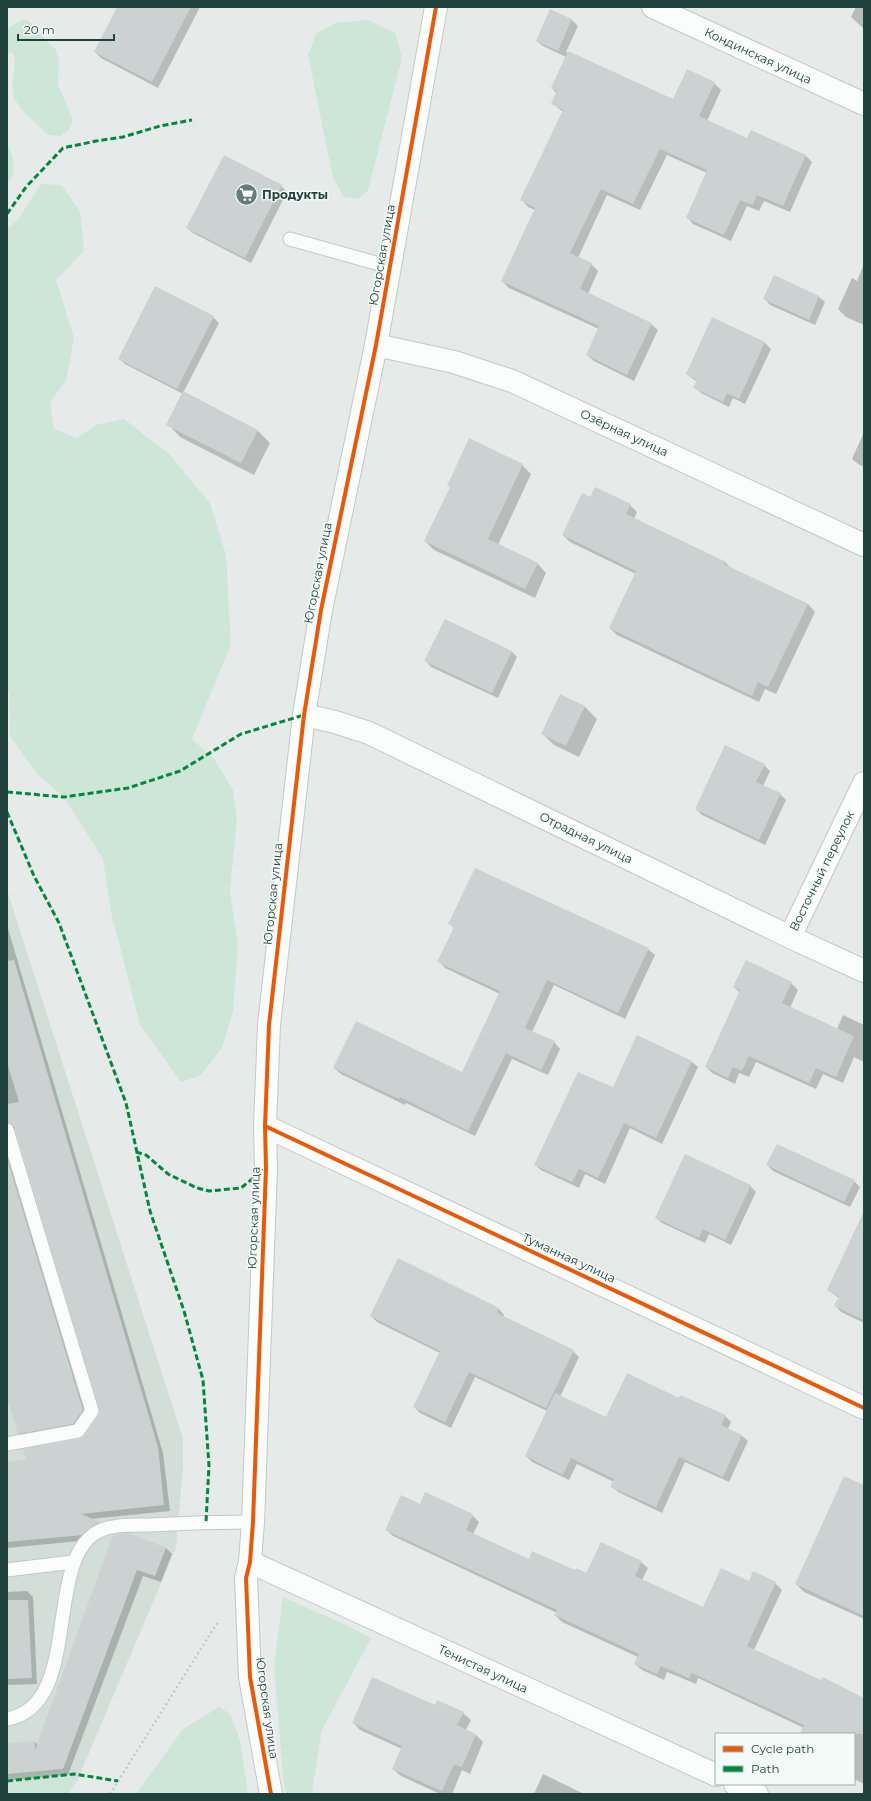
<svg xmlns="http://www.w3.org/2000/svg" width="871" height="1801" viewBox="0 0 871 1801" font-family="Montserrat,sans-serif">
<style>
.built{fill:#d3ded9}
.green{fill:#cee6d7}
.shadow{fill:#0003}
.building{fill:#ccd2d1}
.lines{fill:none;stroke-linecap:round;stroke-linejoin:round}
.service-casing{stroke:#c3c8c6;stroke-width:15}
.minor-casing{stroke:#c3c8c6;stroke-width:24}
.path{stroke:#c1cbc9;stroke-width:2.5;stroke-dasharray:2 3;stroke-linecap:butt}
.service{stroke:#fbfcfc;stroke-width:13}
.minor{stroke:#fbfcfc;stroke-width:22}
.quiet{stroke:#00873e;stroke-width:3;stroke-dasharray:6 3;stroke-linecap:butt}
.cycleway-casing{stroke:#f4faf8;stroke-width:6}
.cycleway{stroke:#e8590c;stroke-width:4}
.labels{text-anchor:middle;stroke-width:3;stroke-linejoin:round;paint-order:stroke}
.street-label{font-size:12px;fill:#20423c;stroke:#f4faf8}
.poi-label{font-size:12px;font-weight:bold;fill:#20423c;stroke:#f4faf8;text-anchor:start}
</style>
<rect width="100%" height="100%" fill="#e6ebe9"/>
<polygon class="built" points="7,890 183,1439 183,1468 176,1548 77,1781 7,1787"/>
<g class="green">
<polygon points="23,19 29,21 39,34 56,50 59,62 58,85 73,120 69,130 61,136 48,135 21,109 14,98 12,82 15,61 13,53 7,53 7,29"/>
<polygon points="368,20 395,33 402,58 368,190 358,199 344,197 333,178 308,55 316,34 335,23"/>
<path d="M7 143C13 155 18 172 7 184Z"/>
<polygon points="41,184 61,185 80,211 84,251 56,280 74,338 66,380 50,403 54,429 77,438 96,425 124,419 169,454 210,503 226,555 231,644 192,739 214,759 233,790 237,817 230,891 238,945 233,1011 222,1048 200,1076 181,1082 140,1025 111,912 103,859 64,797 37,774 10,736 9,693 7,690 7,229 17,221"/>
<polygon points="283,1597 346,1625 371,1638 322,1730 312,1792 315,1794 286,1794 283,1777 274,1665"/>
<polygon points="219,1707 230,1714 240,1740 248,1794 136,1794 183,1729"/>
<polygon points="63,1771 77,1781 68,1794 7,1794 7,1776"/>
</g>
<g class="shadow">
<polygon points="119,7 200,7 158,88 101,58 95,52"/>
<polygon points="856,7 864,7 864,29 851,17"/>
<polygon points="550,10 572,20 578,26 566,52 673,100 714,83 721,90 707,121 747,140 751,131 806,156 812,162 790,212 764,201 759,211 747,206 731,241 693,224 687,217 707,173 667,155 640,210 607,195 578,258 591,264 598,271 588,294 651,324 658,330 634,381 594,361 587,355 599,329 509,288 502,281 535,210 528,207 522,200 563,112 553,104 557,94 552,88 566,57 543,46 537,41"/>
<polygon points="281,186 287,192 251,263 193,233 187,228"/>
<polygon points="864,264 864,325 846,317 838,309 852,278 857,281"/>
<polygon points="775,276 819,297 825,302 815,325 770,305 765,299"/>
<polygon points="213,317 219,323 183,393 258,431 270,443 254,475 180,437 168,424 183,394 125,364 119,358"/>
<polygon points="765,343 771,349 745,404 733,398 729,407 701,393 695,387 697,382 687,374"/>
<polygon points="864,432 864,467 858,464 852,459"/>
<polygon points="522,465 531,474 498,545 537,563 546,573 535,598 434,550 425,541"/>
<polygon points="590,498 630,505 637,512 634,519 725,562 731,568 808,604 815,612 776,694 765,689 759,702 617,635 610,628 636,574 570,542 563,535"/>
<polygon points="511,651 517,657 498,698 431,667 426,661"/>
<polygon points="560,696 585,707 597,719 579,757 554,745 542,733"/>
<polygon points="764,765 770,771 763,786 780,794 786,800 765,845 702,815 696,809"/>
<polygon points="450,924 648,949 655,955 625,1019 554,985 532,1032 554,1042 560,1049 548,1075 512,1059 475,1136 406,1103 405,1105 341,1074 334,1068 462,1073 500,994 445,968 439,961 454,928"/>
<polygon points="7,925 163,1453 170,1511 91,1519 100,1523 105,1528 90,1540 7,1548 7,1463 28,1460 80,1440 85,1436 101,1412 16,1129 11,1128 7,1131"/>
<polygon points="791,983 798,990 790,1008 837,1029 843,1015 864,1025 864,1062 854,1057 843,1083 823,1074 816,1089 756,1062 749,1077 739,1073 735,1084 712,1073 706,1067 740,993 734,987"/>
<polygon points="692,1062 698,1067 662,1144 630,1128 605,1184 585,1174 579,1188 541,1170 535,1165 614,1088"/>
<polygon points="7,1146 89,1416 79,1429 25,1439 19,1433 7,1395"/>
<polygon points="767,1165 854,1181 860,1187 850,1207 773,1171"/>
<polygon points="750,1186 756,1192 731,1245 709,1234 705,1243 662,1223 656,1218"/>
<polygon points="864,1251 864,1323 841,1312 836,1306 839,1298 828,1290"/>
<polygon points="499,1309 504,1315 503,1318 573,1351 579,1357 560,1397 606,1418 679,1400 725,1416 731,1422 728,1429 742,1436 748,1441 729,1482 685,1462 662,1513 618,1492 612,1486 614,1482 577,1464 569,1480 532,1462 526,1456 547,1411 475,1377 451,1428 420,1413 414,1407 440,1353 377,1322 371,1316"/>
<polygon points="864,1486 864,1619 804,1592 796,1584"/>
<polygon points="420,1506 472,1515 479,1522 473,1534 529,1560 587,1574 641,1562 648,1568 642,1580 704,1608 749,1582 775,1583 782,1590 754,1650 864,1701 864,1784 854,1779 854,1734 801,1734 804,1728 698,1678 696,1684 667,1672 664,1680 642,1670 635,1664 638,1657 562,1622 555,1615 557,1613 393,1536 386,1529"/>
<polygon points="129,1534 166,1548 172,1554 161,1582 143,1576 68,1775 7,1781 7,1744 35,1742 38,1745"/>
<polygon points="27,1591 33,1597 37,1684 7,1685 7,1592"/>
<polygon points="436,1706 463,1713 471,1720 466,1730 476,1735 483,1742 470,1774 462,1770 452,1794 440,1794 401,1776 393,1769 402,1749 360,1730 353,1722"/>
<polygon points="543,1774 584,1794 534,1794"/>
</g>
<g class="building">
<polygon points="117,7 191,7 152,82 94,52"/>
<polygon points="550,9 572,19 558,51 536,41"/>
<polygon points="568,51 673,99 687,69 715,82 699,116 747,138 751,130 806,155 783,206 757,195 753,205 740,200 724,235 686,218 707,170 660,149 633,204 601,189 570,253 592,263 580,289 652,323 627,375 586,355 599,326 501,281 535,208 520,200 563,110 551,104 557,91 551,88"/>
<polygon points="224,155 282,185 245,258 186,228"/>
<polygon points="774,275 819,296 809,320 763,299"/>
<polygon points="155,286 214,316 177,389 118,359"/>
<polygon points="712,317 765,342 739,399 727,393 723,402 693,388 697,380 686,374"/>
<polygon points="183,391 258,430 241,463 166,425"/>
<polygon points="469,438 523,464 488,539 538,563 525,589 424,541 450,487 447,486"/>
<polygon points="595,487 631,504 626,514 726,562 724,564 808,604 768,687 758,682 752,696 609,628 636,571 562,535 582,493 590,497"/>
<polygon points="445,619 512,651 492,693 424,661"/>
<polygon points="560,694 585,706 566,746 541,734"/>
<polygon points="725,745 765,764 756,782 781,793 759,840 695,809"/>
<polygon points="475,868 649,948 618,1013 547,980 525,1028 555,1041 541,1070 506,1053 468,1131 400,1097 399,1099 333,1068 356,1021 462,1072 500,991 437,962 454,927 448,924"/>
<polygon points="14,960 158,1447 164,1505 81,1514 100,1522 94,1525 83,1535 7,1542 7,1462 26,1459 23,1449 80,1439 85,1436 100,1412 15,1128 12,1124 7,1122 7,1104 19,1102 7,1062 7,961"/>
<polygon points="746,960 792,982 782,1003 854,1036 836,1077 816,1068 809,1083 749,1056 742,1071 733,1067 728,1078 705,1067 740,990 733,987"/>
<polygon points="637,1035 692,1061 656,1138 624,1123 598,1178 579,1169 572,1182 534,1165 578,1072 613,1087"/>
<polygon points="777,1144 855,1180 844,1202 766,1165"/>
<polygon points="685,1154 751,1185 725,1240 703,1229 699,1238 655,1218"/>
<polygon points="7,1158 83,1410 73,1424 18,1434 7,1398"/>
<polygon points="864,1211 864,1320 834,1306 839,1296 827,1290"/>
<polygon points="398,1258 499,1308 497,1313 574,1350 546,1408 469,1372 445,1422 413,1407 440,1351 370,1316"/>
<polygon points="627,1373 679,1398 680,1395 726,1415 721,1425 742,1435 723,1477 679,1457 656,1507 610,1487 614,1479 571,1458 563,1475 525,1456 555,1393 606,1417"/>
<polygon points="844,1476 864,1485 864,1616 795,1584"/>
<polygon points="425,1492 473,1514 466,1530 529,1559 532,1551 575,1570 576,1568 586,1573 601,1542 642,1561 635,1576 703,1607 721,1568 749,1581 753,1571 776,1582 747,1646 821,1680 823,1677 864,1698 864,1734 800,1734 804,1725 692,1673 689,1678 661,1666 657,1674 634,1664 639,1654 554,1615 557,1610 385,1530 401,1495 420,1504"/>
<polygon points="129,1533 166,1548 155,1576 137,1570 63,1769 7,1774 7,1743 35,1741 35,1750 113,1535"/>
<polygon points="7,1600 28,1600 32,1678 7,1679"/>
<polygon points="372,1677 435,1705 437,1700 464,1712 457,1725 476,1734 462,1767 454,1764 442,1791 392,1769 402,1746 352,1723"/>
</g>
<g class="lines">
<defs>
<g id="service">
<polyline points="290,239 390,267"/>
<polyline points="7,1130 92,1411 78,1431 7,1444"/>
<polyline points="7,1570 73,1562"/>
<path d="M7 1719C84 1706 42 1560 99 1531 114 1524 133 1525 150 1525 184 1523 218 1522 253 1522"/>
</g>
<g id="minor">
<polyline points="653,7 864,104"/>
<polyline points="376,345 454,362 512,381 864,545"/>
<polyline points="304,715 335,722 369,733 790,937 864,971"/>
<polyline points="790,937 864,783"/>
<polyline points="265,1126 864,1408"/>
<polyline points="250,1562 716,1775"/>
<polyline points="735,1784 757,1794"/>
<polyline points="271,1794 250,1677 246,1578 250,1562 253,1522 266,1168 265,1126 269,1025 304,715 321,610 376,345 436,7"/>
</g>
</defs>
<use href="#service" class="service-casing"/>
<use href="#minor" class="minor-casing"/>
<polyline class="path" points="110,1794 219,1620"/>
<use href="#service" class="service"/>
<use href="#minor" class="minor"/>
<g class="quiet">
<polyline points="7,214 26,187 63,148 96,141 123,137 160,126 192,120"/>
<polyline points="7,792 64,797 128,788 180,771 241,734 304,715"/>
<polyline points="7,812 34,876 59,923 126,1103 150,1211 184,1311 203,1380 209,1466 206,1522"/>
<polyline points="136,1152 146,1155 168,1174 197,1188 209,1191 241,1188 266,1168"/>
<polyline points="7,1781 74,1774 118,1781"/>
</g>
<defs>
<g id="cycleway">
<polyline points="265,1126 864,1408"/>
<polyline points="271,1794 250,1677 246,1578 250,1562 253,1522 266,1168 265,1126 269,1025 304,715 321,610 376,345 436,7"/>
</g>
</defs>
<use href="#cycleway" class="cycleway-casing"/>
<use href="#cycleway" class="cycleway"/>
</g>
<defs>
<symbol id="supermarket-disc" viewBox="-11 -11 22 22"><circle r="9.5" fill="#657d79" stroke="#f4faf8"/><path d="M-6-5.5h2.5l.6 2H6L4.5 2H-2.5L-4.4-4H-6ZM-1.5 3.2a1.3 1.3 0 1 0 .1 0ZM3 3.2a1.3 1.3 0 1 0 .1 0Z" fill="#fff"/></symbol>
</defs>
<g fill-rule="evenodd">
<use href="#supermarket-disc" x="234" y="182" width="25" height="25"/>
</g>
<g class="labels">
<g class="street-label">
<text transform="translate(758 56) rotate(25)" y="4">Кондинская улица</text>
<text transform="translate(382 255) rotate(-80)" y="4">Югорская улица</text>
<text transform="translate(624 433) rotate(25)" y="4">Озёрная улица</text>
<text transform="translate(318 573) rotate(-79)" y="4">Югорская улица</text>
<text transform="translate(586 838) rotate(26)" y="4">Отрадная улица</text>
<text transform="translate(822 871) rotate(-64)" y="4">Восточный переулок</text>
<text transform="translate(273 894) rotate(-84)" y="4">Югорская улица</text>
<text transform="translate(254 1218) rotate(-88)" y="4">Югорская улица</text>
<text transform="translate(569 1258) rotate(25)" y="4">Туманная улица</text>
<text transform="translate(483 1669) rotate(25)" y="4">Тенистая улица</text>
<text transform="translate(267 1708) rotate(82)" y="4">Югорская улица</text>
</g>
<g class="poi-label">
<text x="262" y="199">Продукты</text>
</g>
</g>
<rect width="871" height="1801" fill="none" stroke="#20423c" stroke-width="16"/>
<rect x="715" y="1733" width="140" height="52" fill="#f4faf8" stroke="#9fb0ad"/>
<rect x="723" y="1746" width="20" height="6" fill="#e8590c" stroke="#9fb0ad"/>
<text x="751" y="1753" font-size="12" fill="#20423c">Cycle path</text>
<rect x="723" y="1766" width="20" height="6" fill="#00873e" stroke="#9fb0ad"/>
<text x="751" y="1773" font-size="12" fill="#20423c">Path</text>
<path d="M18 34v6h96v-6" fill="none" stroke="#20423c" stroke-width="2"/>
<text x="24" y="34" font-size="12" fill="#20423c" stroke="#f4faf8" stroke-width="3" paint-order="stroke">20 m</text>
</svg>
